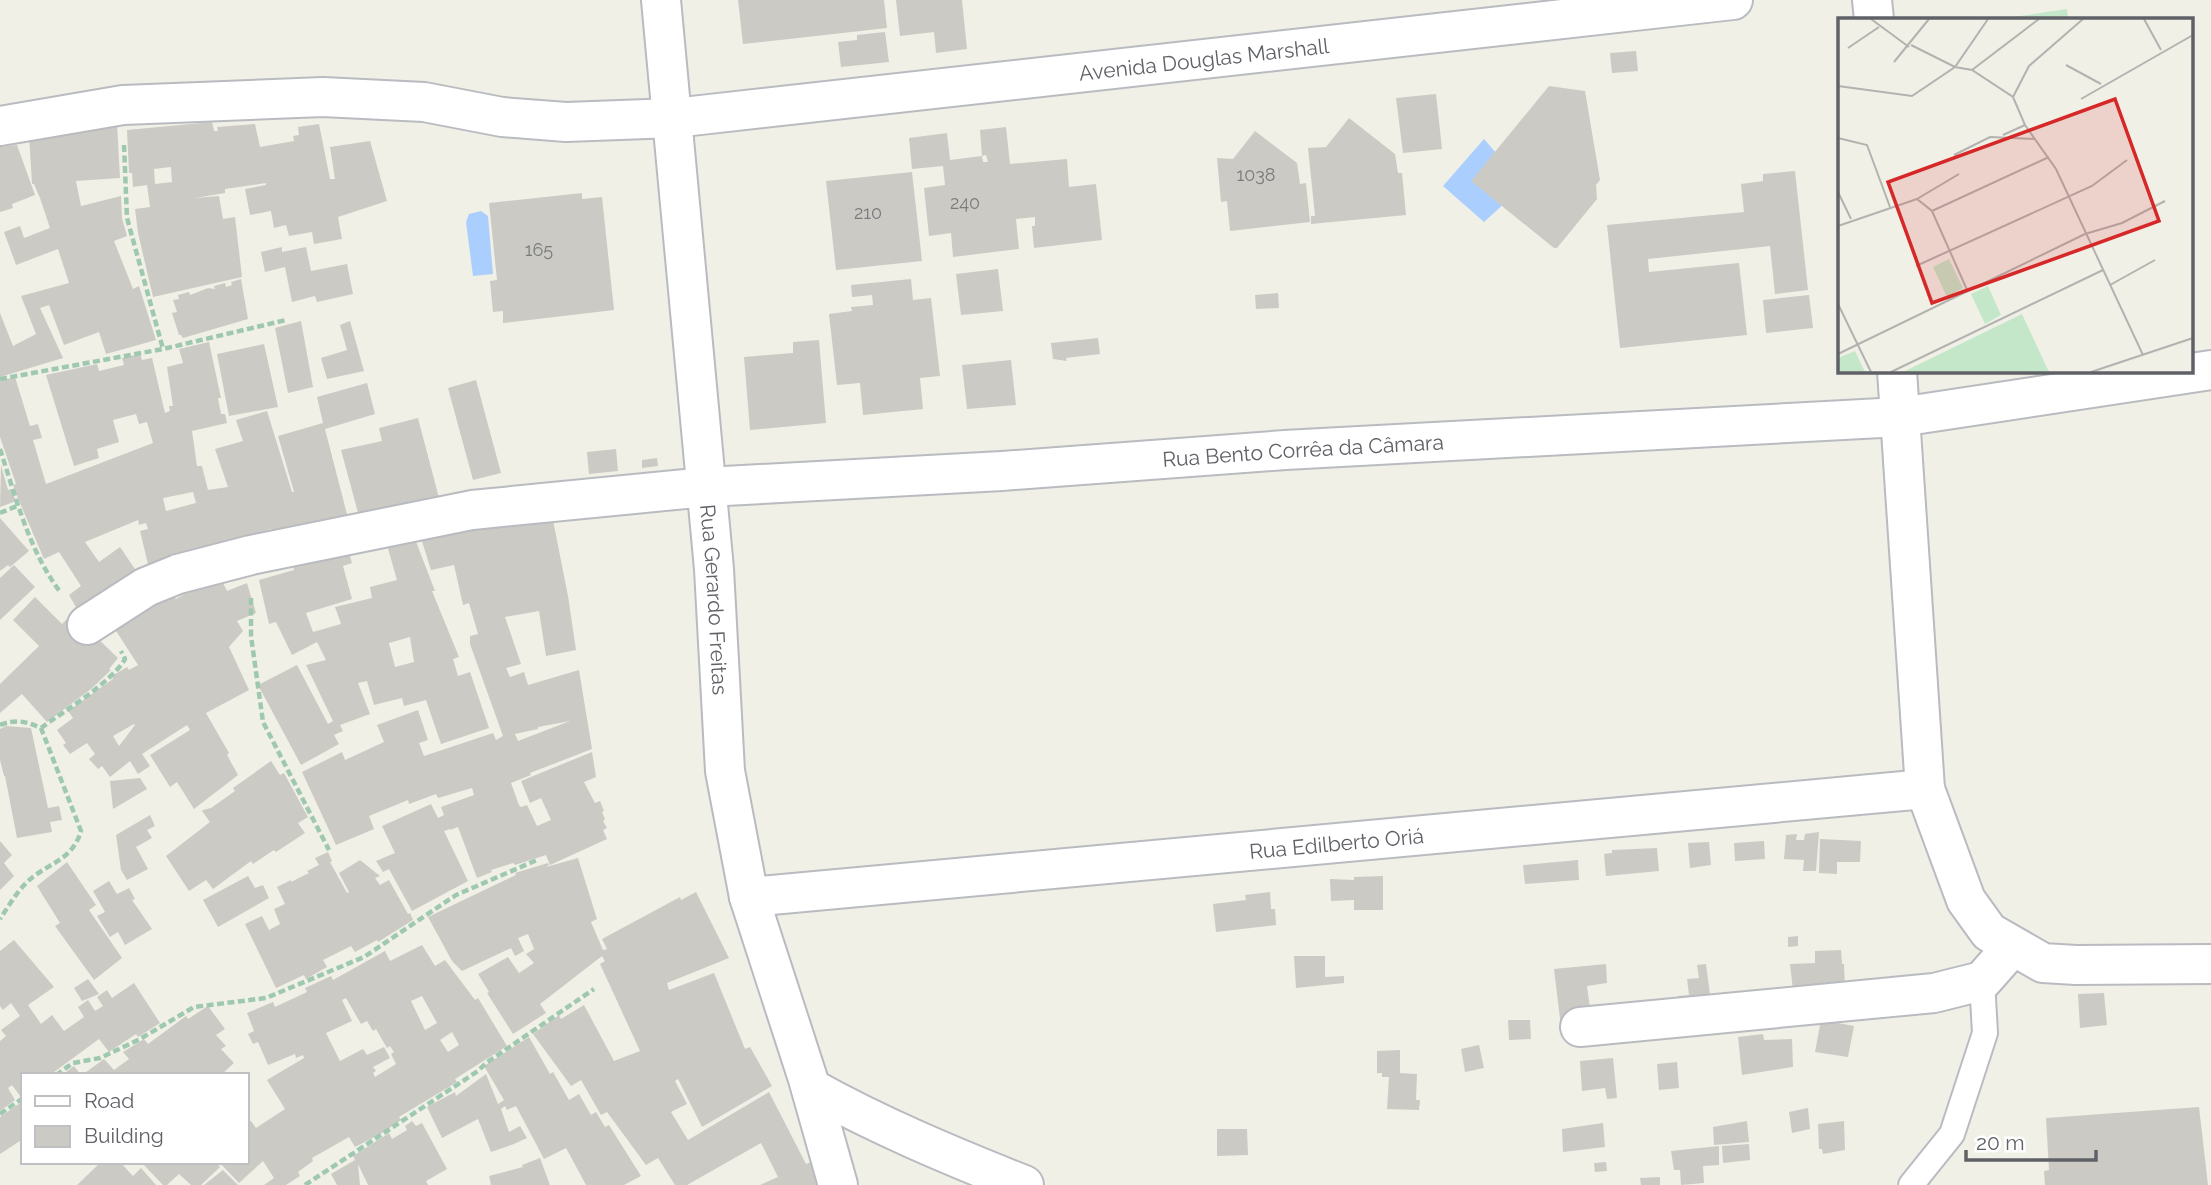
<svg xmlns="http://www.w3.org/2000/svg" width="2211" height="1185" viewBox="0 0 2211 1185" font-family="Raleway,sans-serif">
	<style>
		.green { fill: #c5e7c9 }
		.water { fill: #aacffe }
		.building { fill: #cccac4; fill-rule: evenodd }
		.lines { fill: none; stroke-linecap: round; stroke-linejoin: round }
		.lane-casing { stroke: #b9bbc0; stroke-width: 28 }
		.street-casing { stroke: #b9bbc0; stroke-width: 42 }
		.path { stroke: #9ec8af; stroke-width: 4.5; stroke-dasharray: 7 3.5; stroke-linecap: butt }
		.lane { stroke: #fff; stroke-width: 24 }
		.street { stroke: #fff; stroke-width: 38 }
		.labels { text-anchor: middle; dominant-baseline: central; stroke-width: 7; stroke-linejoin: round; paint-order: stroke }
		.number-label { font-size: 18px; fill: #7a7b7e }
		.street-label { font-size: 21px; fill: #5f6167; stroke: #fff }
		.inset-road { fill: none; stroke: #b2b3b0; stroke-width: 2 }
		.view { fill: #d62828; fill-opacity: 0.15; stroke: #d62828; stroke-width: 3.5 }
		.inset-edge { fill: none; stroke: #5f6167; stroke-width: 3.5 }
	</style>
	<rect width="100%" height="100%" fill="#f0f0e7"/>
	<path class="green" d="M2067,9L2068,19H2000Z"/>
	<path class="water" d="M1484,139L1503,161L1506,202L1484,222L1443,186Z
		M481,211L488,216L493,274L473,276L466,222L469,214Z"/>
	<path class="building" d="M738,0H884L887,28L743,44Z
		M896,0H962L967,49L936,53L934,32L900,36Z
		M885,32L889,62L841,67L838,42L857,40V35Z
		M1636,51L1638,71L1612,73L1610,53Z
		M1549,86L1585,91L1600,180L1596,185L1597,199L1557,248H1554L1471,181Z
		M1436,94L1442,149L1403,153L1396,98Z
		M1349,118L1395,154L1398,173H1402L1406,215L1311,224V216H1315L1308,148L1326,147Z
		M212,122L214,131H218L217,127L255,124L260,147L294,141L293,136L299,135L298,127L319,124L330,179H335L330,147L370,141L387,201L338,217L342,239L314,244L312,232L289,236L286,225L274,228L271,211L250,215L245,189L266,185V183L225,189V193L195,198L219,196L223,219L235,217L242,277L153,297L138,233L135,209L150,207L147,185L133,187L132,173H129L127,130ZM171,167L172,182L155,184L154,169Z
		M117,123L120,178L76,181L81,206L121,196L122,218L127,236L114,241L133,289L139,286L156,340L106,354L99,332L64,345L49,305L40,308L63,358L0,377V313L13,346L36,334L21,296L69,283L58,249L16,265L4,232L20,226L24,238L50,228L40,198L34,184H32L29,135Z
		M1006,127L1010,164L1067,159L1069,187L1096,184L1102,240L1034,248L1032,226H1035V217L1016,219L1019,249L953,257L951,233L929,236L924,188L945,185L943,166L912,169L909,138L947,133L950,160L982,156L983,162H988L986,155L982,156L980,130Z
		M1255,131L1297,163L1300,184L1306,183L1310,222L1230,231L1227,201L1221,202L1217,158L1233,159Z
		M17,145L35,195L12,204L13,208L0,212V147Z
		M1795,171L1808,290L1775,294L1770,246L1648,259L1649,272L1739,263L1747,335L1620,348L1607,225L1744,212L1741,184L1763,181V174Z
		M912,172L922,261L836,270L826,181Z
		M582,193V199L602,197L614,310L503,323V311L493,312L490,281L497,280L489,203Z
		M282,247V252L306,247L311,271L347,264L353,294L317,302L315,296L292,302L285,267L265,272L261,252Z
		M998,269L1003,311L961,315L956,274Z
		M241,279L248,319L183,338L181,335H179L172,313L177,312L173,300L179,299L178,295L189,292L190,295L208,288L215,289L214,286L225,283L226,287L232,285L231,282Z
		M911,279L913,300L931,298L940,376L920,378L923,409L863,415L860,383L837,385L829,314L852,311L851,307L873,305L872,295L852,297L851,285Z
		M1278,293L1279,308L1256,309L1255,295Z
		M1809,295L1813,328L1766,333L1763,300Z
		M301,321L313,387L288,393L275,328Z
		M350,321L364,371L327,379L321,358L347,350L340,325Z
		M1098,338L1100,354L1066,358L1067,361L1053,359L1051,343Z
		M819,340L826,423L750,430L744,357L793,353V342Z
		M209,342L221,398H218L221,414H225L227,423L192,431L197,466H202L208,490L228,487L215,449L243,441L236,420L267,411L292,492H294L278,436L323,423L317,397L367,383L375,414L325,429L349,522L276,543L271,529L244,539L153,585L140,531L148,529L146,523L139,525L138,520L85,542L99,562L120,547L143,581L84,621L69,595L81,586L59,552L44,559L17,496L13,485L16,484L0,437V381L15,377L30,426L38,424L42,438L33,440L46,484L153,443L147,422L139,424L136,414L113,420L119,442L97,449L99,458L74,466L46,375L97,364L99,371L124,365L122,358L140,354L142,360L152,358L165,413L170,411L169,406H173L167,367L183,363L179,349ZM193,492L196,503L166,511L163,498Z
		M264,344L278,407L229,416L217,354Z
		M1011,360L1016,405L967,409L962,365Z
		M476,380L501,473L473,480L448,388Z
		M418,418L439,498L384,509L360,520L341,450L382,441L379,428Z
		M616,449L618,471L589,474L587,452Z
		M657,458L658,466L642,468V460Z
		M1,465L8,490L11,489L16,501L0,507Z
		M552,515L568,596L576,650L546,656L539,611L505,617L521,664L506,668L510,677L524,672L528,685L579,670L592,749L530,773L531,775L511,783L519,805L521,807L527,805L537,826L551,820L541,798L530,803L521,781L592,752L596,777L584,782L595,803L600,801L604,811L602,812L605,819L603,821L607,828L603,830L607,839L550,865L546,855L515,865L513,863L491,870L492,872L477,878L458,827L450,830V829L444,831L468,881L412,911L389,869L383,872L376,861L395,853L382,826L431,804L438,818L444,815L441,807L474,795L472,788L438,798L436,794L409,804L408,800L369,816L374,829L336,845L302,772L342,752L345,760L384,742L377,725L418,710L428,740L419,743L424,756L493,733L496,740L503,736L470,644V636L478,634L469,603L463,605L454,565L431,570L420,535ZM570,721L518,741L515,734L538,729V727Z
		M0,518L29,551L10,567L8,565L0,571Z
		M415,539L435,591H432L459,657L453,659L458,676L470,672L489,728L441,744L426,700L404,706L402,698L374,705L367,681L358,683L370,714L340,725L343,731L334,735L339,744L301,765L258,685L297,665L328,724L333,721L306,665L326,660L317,642L292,655L276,622L269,624L259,580L294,570L293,565L349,553L352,563L343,566L352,599L306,613L313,632L341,624L335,607L372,598L370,587L397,580L387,545ZM410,637L414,662L395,667L389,643Z
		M14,565L35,587L0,620V578Z
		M238,576L223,583L227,591L247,583L256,613L237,621L243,631L229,647L249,690L206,713L229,753L227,755L238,775L194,809L177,782L170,787L150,755L190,730L187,725L142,754L150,766L138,774L130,761L110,777L102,766L98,769L89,759L95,754L87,743L70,754L63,745L66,743L57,730L73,718L68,711L113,679L112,676L127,667L129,670L138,665L109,620L166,584L176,599L196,587ZM134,724L135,725L119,746L113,736Z
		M35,597L62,624L72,614L118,658L109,669L111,670L91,689L47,722L22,694L0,713V684L39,646L13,620Z
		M6,726L31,728L48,808L59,806L62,820L50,822L52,832L17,838L5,776H4L0,760V729Z
		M271,761L280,775L284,773L308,817L298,823L305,833L276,852L274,850L253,864L251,861L213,889L206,880L189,891L166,856L210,822L202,811L203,810L211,808L235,791L233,788Z
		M140,778L147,789L113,809L110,781Z
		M150,815L155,826L147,830L152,838L136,847L148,869L127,880L121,870L116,835Z
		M1819,832L1816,871H1803L1804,860L1784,859L1786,835L1797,834L1796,840H1804L1805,834Z
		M1820,839L1861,841L1860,862H1837V874L1819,873Z
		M0,841L12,855L4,863L14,876L0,890Z
		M1764,841L1765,859L1735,861L1734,843Z
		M1709,842L1711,865L1690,868L1688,843Z
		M1657,848L1659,871L1606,876L1604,854L1612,853V850Z
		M328,852L332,861L330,862L347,893L349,892L339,873L360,860L380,876L375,878L380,885L389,880L408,914L410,913L413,920L378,942L377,940L355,952L351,946L323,960L327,967L306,979L304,975L276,988L245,924L262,916L269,930L280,924L274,909L285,904L277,887L291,880V882L309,873L307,871L319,865L315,858Z
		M578,858L597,919L591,922L603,950L607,949L602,939L680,897L681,900L696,892L729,958L667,983L669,990L714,973L745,1049L750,1047L772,1086L702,1127L678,1079L675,1081L687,1104L671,1112L688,1140L769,1092L806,1164L816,1160L827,1185H760L778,1177L761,1143L687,1185H675L658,1158L646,1165L607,1112L601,1115L581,1080L571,1086L533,1034L559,1015L561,1019L584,1005L614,1061L640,1051L600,964L605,961L602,956L540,1004L546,1013L513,1034L487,993L489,992L478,974L508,957L519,973L534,963L526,954L534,949L528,934L518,938L524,951L515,956L511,948L462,971L452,961L428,917L516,875L515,873L548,863L549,865L546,867Z
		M1578,860L1579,880L1525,884L1523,865Z
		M67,862L96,905L89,910L122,958L94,980L55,926L60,923L37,886Z
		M248,876L255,888L263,885L269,898L218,927L203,900Z
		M1383,876V910H1354V900L1331,901L1330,879L1354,880V877Z
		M109,881L117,894L129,888L135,899L132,900L152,929L125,945L118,932L110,937L97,916L105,912L93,891Z
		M1270,892L1271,909H1275L1276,925L1216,932L1213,904L1246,900L1245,895Z
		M1798,936V946L1788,947V937Z
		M14,940L54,987L28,1005L41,1024L52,1015L64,1031L84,1017L78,1007L88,1000L95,1011L103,1006L97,997L107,990L112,998L134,983L160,1023L138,1037L136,1034L109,1052L99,1039L50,1075H23V1094L20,1096L12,1085L8,1088L15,1100L0,1111V1041L6,1036L1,1030L20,1016L11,1003L3,1010L0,1006V951Z
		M422,945L435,966L445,960L475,1000L478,998L507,1046L455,1079L457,1082L399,1117L401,1120L382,1133L355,1147L349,1137L312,1158L313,1161L298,1172L300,1176L286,1185H264L274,1178L263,1161L239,1183L219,1162H247V1122L251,1121L256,1128L285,1109L267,1080L304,1058L303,1055L296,1058L295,1054L268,1065L258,1042L253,1044L248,1034L254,1031L247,1013L273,1002L275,1007L307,992L305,988L331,976L333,980L385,951L390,961ZM422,996L437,1023L425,1030L411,1001ZM346,998L361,1024L367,1021L373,1031L376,1029L387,1048L390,1046L394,1052L391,1054L396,1064L375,1077L373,1073L376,1071L373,1067L390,1058L384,1047L367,1055L363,1049L340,1061L326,1033L352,1021L342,1000ZM452,1032L459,1045L448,1052L440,1040Z
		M1841,950L1842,964H1844L1845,988L1793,990L1790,964L1815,963V951Z
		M1294,956H1325V977L1344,976V983L1296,988Z
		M1606,964L1607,983L1587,986L1592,1023L1561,1027L1554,969Z
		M1706,964L1712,1010L1680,1012L1678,996L1689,995L1687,979L1699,978L1697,965Z
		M88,979L99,994L82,1001L74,988Z
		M2104,993L2107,1025L2080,1028L2078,994Z
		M208,1006L225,1029L216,1035L226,1046L221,1049L234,1063L221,1075H82L104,1059L114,1070L129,1059L123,1052L144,1039L148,1044L186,1016L188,1019Z
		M1508,1020H1530L1531,1039L1509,1040Z
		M1821,1020L1854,1026L1848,1057L1815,1052Z
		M1763,1034L1764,1040L1792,1039L1793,1067L1742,1075L1738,1037Z
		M529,1037L550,1074L553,1072L569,1100L579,1094L591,1115L596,1112L605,1127L609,1125L641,1176L624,1185H586L566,1148L544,1159L516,1106L507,1110L505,1106L501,1109L509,1132L520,1126L527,1138L514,1144L491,1152L478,1119L442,1138L427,1107L455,1092L456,1096L486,1074L498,1104L504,1100L484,1066Z
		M1479,1045L1484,1068L1465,1072L1461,1049Z
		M1400,1050V1073L1417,1074L1416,1100H1420L1419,1110L1387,1109L1389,1077H1382V1073H1377V1051Z
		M1613,1058L1617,1098L1607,1099L1605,1088L1582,1091L1580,1061Z
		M1677,1062L1679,1088L1659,1090L1657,1064Z
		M74,1066L81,1075H62Z
		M23,1101V1144L20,1141L0,1154V1117Z
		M2199,1107L2208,1185H2045L2044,1171L2049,1170L2046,1118Z
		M1808,1108L1810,1129L1792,1133L1789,1112Z
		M412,1121L416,1126L422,1123L447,1169L426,1181L428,1185H368L358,1164L360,1185H337L331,1174L355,1160L353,1156L389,1133L392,1139L407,1130L405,1126Z
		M1747,1121L1749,1142L1714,1145L1713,1127Z
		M1844,1121L1845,1150L1823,1154L1822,1149H1819L1818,1124Z
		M1603,1123L1605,1147L1563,1152L1562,1129Z
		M1217,1129H1247L1248,1155L1217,1156Z
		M1749,1144L1750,1160L1723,1163L1722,1146Z
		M1719,1146V1165L1703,1166L1704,1183L1681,1185L1680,1170H1674L1671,1151Z
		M540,1158L550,1185H491L489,1176L523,1167L522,1165Z
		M101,1162H120L133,1176L141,1168L156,1185H77Z
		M141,1162H216L220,1167L201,1185H191L179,1174L167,1185H163Z
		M1606,1162L1607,1171L1595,1172L1594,1163Z
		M223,1170L238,1185H204Z
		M1660,1177V1185H1641L1640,1178Z"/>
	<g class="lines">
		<defs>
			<path id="lane" d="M1911,1185L1952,1134L1985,1033L1982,981"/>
			<g id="street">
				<path id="s1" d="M661,0L714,569L725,771L749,897L808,1079L838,1185"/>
				<path d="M1872,0L1874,19"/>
				<path id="s2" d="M0,126L123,105L323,97L424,102L502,117L566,122L674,118L1733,0"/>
				<path d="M1897,371L1925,789L1966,900L1989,932L2043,963L2076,965L2211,964"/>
				<path id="s3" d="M87,625L146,587L178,574L251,555L472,510L706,487L1002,471L1285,450L1900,417L2211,370"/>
				<path id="s4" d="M749,897L1925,789"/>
				<path d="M1580,1027L1934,993L1982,981L2012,947"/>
				<path d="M811,1088C879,1126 951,1156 1024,1185"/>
			</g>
		</defs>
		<use href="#lane" class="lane-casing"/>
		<use href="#street" class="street-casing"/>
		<path class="path" d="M124,145L127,218L163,349
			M0,379L163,349L286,320
			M0,449C16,498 29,551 61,593
			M0,513L17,506
			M251,598V636L263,722L329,850
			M0,725C16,719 25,721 41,728L81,831C72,862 46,863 26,883C16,893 8,907 0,919
			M41,728C64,711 111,683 125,659L121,651
			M56,1075L73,1063L100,1058L140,1039L194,1007L266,998L364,957L456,895L537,860
			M0,1114L23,1098
			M305,1185L478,1071L486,1063L594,989"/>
		<use href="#lane" class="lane"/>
		<use href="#street" class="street"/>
	</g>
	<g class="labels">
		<g class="number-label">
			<text x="1256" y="174">1038</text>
			<text x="965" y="202">240</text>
			<text x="868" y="212">210</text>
			<text x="539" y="249">165</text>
		</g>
		<g class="street-label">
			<text stroke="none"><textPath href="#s2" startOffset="1211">Avenida Douglas Marshall</textPath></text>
			<text stroke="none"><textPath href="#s3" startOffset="1239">Rua Bento Corrêa da Câmara</textPath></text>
			<text stroke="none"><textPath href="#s1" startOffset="602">Rua Gerardo Freitas</textPath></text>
			<text stroke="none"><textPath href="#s4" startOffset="590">Rua Edilberto Oriá</textPath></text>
		</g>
	</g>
	<g transform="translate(1838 18)">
		<rect width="355" height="355" fill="#f0f0e7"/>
		<path d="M111,241L125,270L109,279L95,249ZM150,268L163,297L147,306L133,276ZM184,296L211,354H65ZM17,333L27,354H0V340Z" fill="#c5e7c9"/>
		<path class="inset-road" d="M33,1L71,29M306,1L323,32M73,27L117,49L134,52L175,79L187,107L218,151L305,337M10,30L41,9M56,44L91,1M228,47L263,66M134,52L201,1M0,68L74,78L117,49L150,1M175,79L191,48L245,1M243,81L355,17M165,117L187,107M0,120L29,127L52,189M116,137L152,119L197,121M0,174L13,201M79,181L94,193L130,274M79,181L121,156M94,193L211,139M0,208L79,181M78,248L254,168L289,142M272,267L317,242M0,286L33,354M0,336L247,216L284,205L327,183M53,354L265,252M253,354L355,320"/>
		<path class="view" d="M277,81L321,203L94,285L50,164Z"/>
		<rect width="355" height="355" class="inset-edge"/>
	</g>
	<rect x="21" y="1073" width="228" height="91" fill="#ffffff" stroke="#bfc0c2" stroke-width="2"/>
	<rect x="35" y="1096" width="35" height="10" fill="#ffffff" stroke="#bfc0c2" stroke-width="2"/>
	<text x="84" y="1108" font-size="21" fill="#5f6167">Road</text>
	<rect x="35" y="1126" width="35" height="21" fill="#cccac4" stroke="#bfc0c2" stroke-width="2"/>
	<text x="84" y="1143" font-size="21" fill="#5f6167">Building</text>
	<path d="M1966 1150v10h130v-10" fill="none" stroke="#5f6167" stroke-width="3.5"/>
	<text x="1976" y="1150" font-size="21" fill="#5f6167" stroke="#ffffff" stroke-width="5" paint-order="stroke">20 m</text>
</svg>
